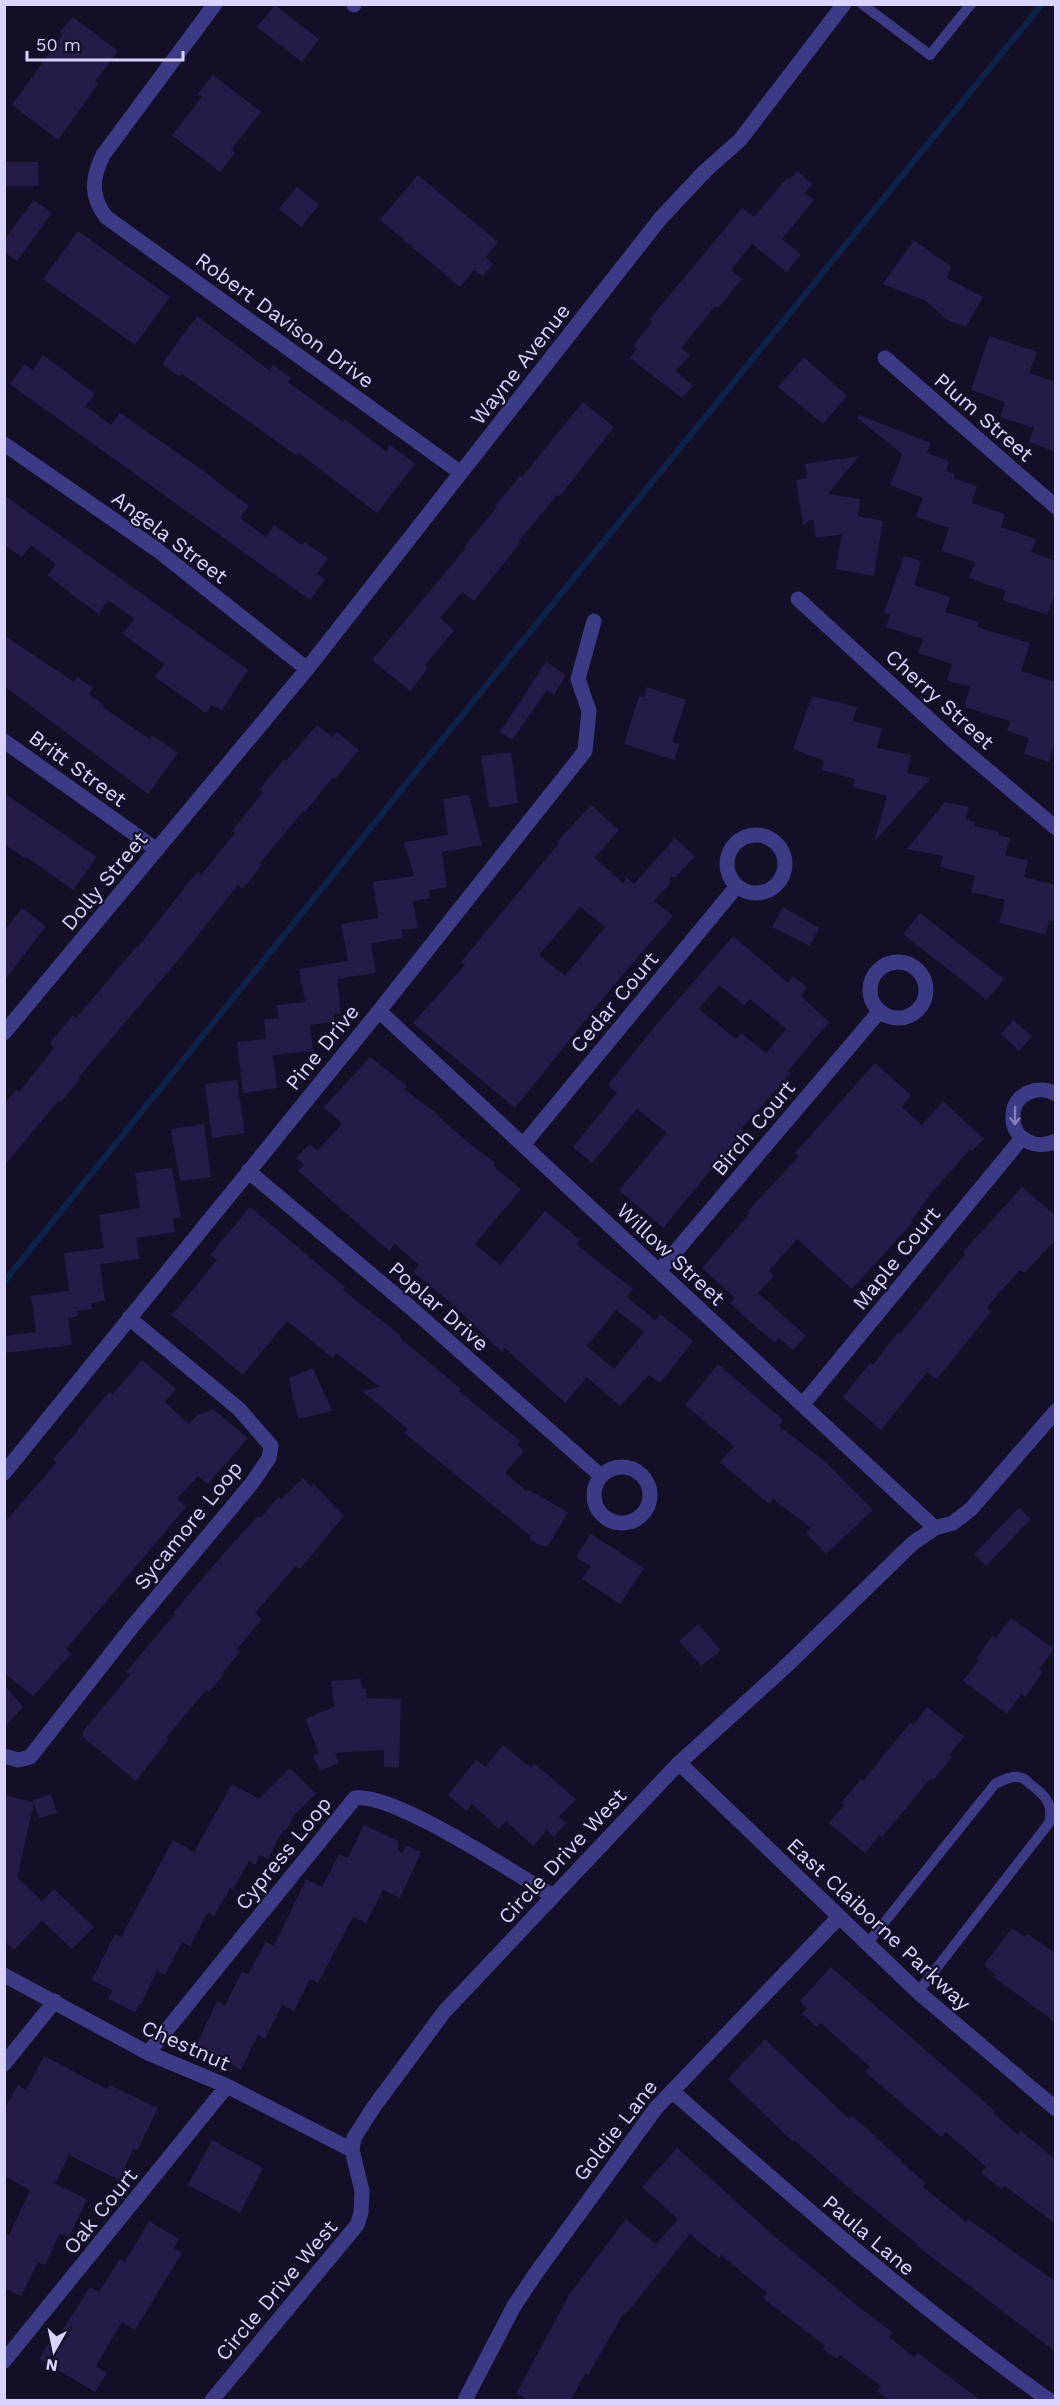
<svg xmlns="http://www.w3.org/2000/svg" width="1060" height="2405" viewBox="0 0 1060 2405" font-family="'Work Sans',sans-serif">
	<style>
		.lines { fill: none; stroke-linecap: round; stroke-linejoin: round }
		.stream { stroke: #0c2248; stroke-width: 6 }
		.building { fill: #241b47; fill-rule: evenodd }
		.lane { stroke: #3d3a85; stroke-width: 10 }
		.street { stroke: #3d3a85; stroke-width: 15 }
		.oneway { stroke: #837fbc }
		.labels { text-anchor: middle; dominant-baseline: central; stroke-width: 4.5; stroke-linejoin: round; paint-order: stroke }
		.street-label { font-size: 21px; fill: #d9d4ff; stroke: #130f26 }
	</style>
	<rect width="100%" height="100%" fill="#130f26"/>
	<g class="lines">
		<path class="stream" d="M4,1282L419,768L1042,4"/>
	</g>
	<path class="building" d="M275,5L319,39L302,62L257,27Z
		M73,17L118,51L95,82L98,84L58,140L12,105L63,34L60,32Z
		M213,75L261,112L231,150L235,153L220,172L172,135L202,97L198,94Z
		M4,162H38L39,186H4Z
		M797,171L812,184L805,193L814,200L782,239L801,254L787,272L752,244L731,270L742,279L718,308L715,306L681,348L690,355L676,371L693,386L682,398L630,358L637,349L633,346L652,322L649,320L742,208L754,217L787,178L789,180Z
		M418,175L498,242L486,257L493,264L483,276L474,270L460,287L380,220Z
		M297,187L319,205L301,227L279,209Z
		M34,200L52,213L17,261L4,252V240Z
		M78,231L170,297L135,345L43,279Z
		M914,240L951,267L947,278L983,297L966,327L946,319L926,301L883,284Z
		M197,316L269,370L273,365L291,378L288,382L342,421L344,419L386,451L390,445L415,464L377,513L299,453L297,456L182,374L180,377L162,364Z
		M989,336L1037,352L1029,373L1056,382V452L1029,442L1034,428L1000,417L1005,402L971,390Z
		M43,355L95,394L85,406L111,425L120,413L198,467L249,506L240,518L266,537L274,525L302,545L304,542L328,558L317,574L325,579L310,600L10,384L25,364L33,370Z
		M804,357L847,396L823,424L778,387Z
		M583,402L614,427L559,497L557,495L518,542L520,543L474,601L462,592L440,618L454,630L425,665L428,668L410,691L372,660L466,548L464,547L497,507L495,506L520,476L522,477Z
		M859,415L931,443L927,453L949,461L946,471L955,474L953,478L977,486L972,503L1005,514L1001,527L1036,539L1031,552L1056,561V591L1047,615L1003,600L1006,591L969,578L975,562L941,551L949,528L916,517L923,498L890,485L902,454L857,418Z
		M859,456L828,494L860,499L858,516L883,521L874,576L836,569L842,534L816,538L813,519L803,525L796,480L807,478L805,464Z
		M4,495L248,670L222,710L211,705L206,713L155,677L164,664L123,634L134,619L108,600L99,614L75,597L48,575L56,564L31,545L22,557L4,545Z
		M904,556L921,561L914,585L950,597L945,612L979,622L977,627L1030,643L1021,671L1056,682V739L1049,762L1024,754L1029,738L1007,731L1010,721L964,707L970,687L947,680L952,664L918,653L923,639L886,627L890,615L884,613Z
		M4,635L74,682L77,677L93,688L89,694L105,706L103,707L149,739L152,735L178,753L148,794L4,686Z
		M546,662L566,675L554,695L547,690L512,740L500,732Z
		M647,687L686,700L672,742L679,744L674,760L624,744L639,696L644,697Z
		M812,696L857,707L853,721L882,728L877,748L912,755L907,773L931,778L874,842L887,796L853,787L855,779L822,770L824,761L793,749Z
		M317,725L332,737L337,732L359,750L335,779L333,777L305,812L303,811L260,863L262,865L243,889L238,885L179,959L78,1078L80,1079L61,1102L59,1100L4,1166V1104L16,1090L19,1092L54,1048L50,1043L73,1015L76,1018L137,946L138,947L197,872L201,875L235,833L232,831L263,792L260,789L284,759L286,761Z
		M511,752L518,803L489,808L481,756Z
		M4,793L97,857L73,890L27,857L26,859L4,844Z
		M469,795L482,845L442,852L447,887L429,890L430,898L413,901L418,928L401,930L403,938L371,943L376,973L337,979L341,1013L334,1014V1022L310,1025L313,1051L273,1055L277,1088L243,1093L237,1042L266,1039L264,1019L279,1018L277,1005L305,1002L299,969L348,961L341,924L378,918L373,882L414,876L404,842L448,835L443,799Z
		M945,802L969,807L966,819L975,822L974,826L999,832L998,835L1010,838L1005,855L1028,860L1024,877L1056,885V922L1049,920L1046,935L999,923L1005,900L971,892L975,876L940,867L943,856L907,849Z
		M591,805L619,830L595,858L623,883L627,878L634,884L675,838L695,856L675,878L671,876L669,880L671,882L654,901L673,916L599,1003L515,1108L413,1023L465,965L461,962L559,843L557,842ZM580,907L605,927L565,976L539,955Z
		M783,907L819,928L810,946L772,927Z
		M22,908L46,926L4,981V931Z
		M920,913L1004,979L987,1000L903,934Z
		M733,936L788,983L793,976L807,988L801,996L829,1022L788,1071L791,1073L741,1129L743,1131L663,1228L619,1190L667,1133L637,1109L592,1163L573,1147L617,1093L608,1085L651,1031ZM719,985L744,1005L750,999L786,1029L766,1053L741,1033L736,1039L699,1009Z
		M1013,1020L1032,1036L1019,1051L1001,1034Z
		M370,1057L407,1086L404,1089L440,1116L439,1117L464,1139L495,1163L493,1166L521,1189L475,1244L500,1265L545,1211L580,1240L576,1244L633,1289L627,1297L655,1320L660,1314L693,1341L660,1383L649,1375L620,1406L587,1377L565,1403L505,1348L502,1352L451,1303L413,1272L419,1265L395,1244L389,1251L298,1171L304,1164L296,1158L309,1144L317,1151L342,1124L324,1107ZM616,1310L644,1332L614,1369L587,1346Z
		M875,1063L911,1095L902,1107L922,1125L943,1101L984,1139L972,1151L970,1149L931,1194L911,1221L913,1222L852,1289L797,1239L769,1271L774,1276L758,1293L806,1336L793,1350L779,1338L775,1343L747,1319L730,1303L735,1298L702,1268L750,1213L748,1211L799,1156L795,1153Z
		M237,1080L245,1133L212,1138L205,1084Z
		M204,1124L211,1177L180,1181L171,1129Z
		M172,1168L181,1217L173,1219L175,1232L136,1238L139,1259L100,1264L105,1301L91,1303L92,1309L77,1311L78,1316L68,1318L72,1345L4,1353V1336L36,1332L31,1296L69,1291L64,1253L104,1248L99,1215L140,1208L135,1173Z
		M1022,1187L1056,1216V1240L1024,1273L1020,1270L987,1307L991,1312L937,1379L927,1372L881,1430L843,1397L870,1363L873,1365L898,1332L900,1334L965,1254L963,1252Z
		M250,1207L345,1287L343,1290L401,1336L400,1338L461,1389L459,1391L520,1441L517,1445L524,1451L505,1473L526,1491L527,1489L568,1512L548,1546H541L529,1539L531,1536L404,1433L408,1429L362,1391L380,1387L336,1353L333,1358L287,1321L243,1375L172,1315L217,1260L210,1255Z
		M142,1360L176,1389L165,1402L189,1424L196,1416L213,1409L248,1438L208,1484L198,1476L177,1499L186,1507L66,1649L71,1654L33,1696L4,1673V1523L56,1463L53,1459L78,1431L77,1430L109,1392L112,1395Z
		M718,1364L783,1420L779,1426L827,1463L873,1510L826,1554L806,1533L811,1528L773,1499L769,1504L720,1462L734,1446L685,1405Z
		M313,1368L332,1411L298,1419L289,1378Z
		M303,1478L312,1488L313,1483L344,1516L300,1569L296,1566L255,1613L262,1619L237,1649L240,1652L222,1673L224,1674L209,1692L206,1690L166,1738L169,1739L136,1781L83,1737V1731L130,1675L126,1672L175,1614L173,1613L231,1545L258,1516L261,1518L278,1497L281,1499Z
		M1019,1508L1031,1519L986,1566L974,1554Z
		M591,1534L644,1568L620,1604L582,1579L591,1566L576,1557Z
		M1011,1618L1054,1649L1039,1669L1043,1672L1025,1697L1021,1694L1007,1714L963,1681L979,1660L976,1659L993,1635L996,1638Z
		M698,1624L720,1649L718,1653L701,1666L679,1641Z
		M361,1679L362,1689L366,1688L367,1698L401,1699L399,1768L384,1767V1750L335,1753L339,1763L320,1771L313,1755L319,1753L305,1719L334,1707L331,1681Z
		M4,1684L23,1707L4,1728Z
		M927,1707L964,1737L949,1755L952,1757L933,1780L931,1778L882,1837L880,1835L865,1853L829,1823L844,1805L841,1803L861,1779L863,1781L910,1723L913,1725Z
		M503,1745L531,1768L535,1764L576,1799L559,1817L566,1823L554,1837L547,1830L533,1846L506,1821L499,1829L472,1804L467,1811L448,1795L476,1760L485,1767Z
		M290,1768L316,1794L295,1814L286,1831L283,1830L268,1859L260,1855L255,1865L249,1861L233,1890L230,1888L214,1916L208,1912L190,1946L182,1942L165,1975L157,1971L141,2004H140L135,2012L108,1999L112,1990L92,1980L115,1934L121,1937L173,1840L194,1852L232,1784L259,1799Z
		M51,1794L57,1813L39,1818L34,1804L17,1877L42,1901L54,1889L94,1927L72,1949L42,1921L14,1950L4,1941V1795L34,1802L33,1800Z
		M364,1825L398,1841V1850L402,1853L407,1846L421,1852L400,1898L383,1890L366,1923L353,1917L318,1983L310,1979L294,2011L282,2005L265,2039L258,2035L241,2070L196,2046L217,2001L225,2005L242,1972L248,1974L266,1942L274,1946L306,1879L322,1887L339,1854L348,1858Z
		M1012,1928L1025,1937L1028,1934L1056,1954V2023L994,1977L996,1975L984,1965Z
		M831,1967L995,2111L993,2113L1018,2135L1021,2131L1056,2160V2224L1005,2186L1002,2189L981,2173L986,2167L946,2132L941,2137L865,2072L870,2067L821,2023L817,2027L802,2014L807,2008L800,2001Z
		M765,2039L849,2119L852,2116L866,2128L902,2161L901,2162L926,2183L923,2187L966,2222L968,2219L1056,2282V2352L916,2245L917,2244L858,2196L794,2140L793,2142L728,2079Z
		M44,2056L107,2089L110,2085L158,2108L137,2151L133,2149L119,2180L69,2155L55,2184L87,2199L69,2237L60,2233L45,2265L38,2262L21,2296L4,2288V2233L9,2235L30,2190L4,2176V2110L18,2085L26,2090Z
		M212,2140L263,2168L240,2213L188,2185Z
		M677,2148L773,2235L859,2307L892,2332L889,2337L914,2357L918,2353L980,2400H889L877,2391L881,2386L840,2355L837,2359L823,2349L825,2346L763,2298L767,2293L721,2255L719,2258L690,2234L626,2314L624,2313L588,2375L585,2373L571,2400H529L516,2394L569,2295L626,2219L656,2244L678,2219L642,2187Z
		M149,2221L179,2239L174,2248L182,2253L135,2330L122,2322L96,2366L107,2373L95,2392L39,2359L51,2340L55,2342L90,2287L99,2292L120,2259L125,2262Z"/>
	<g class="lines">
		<path class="lane" d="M862,4L930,55L971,4
			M867,1944L995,1784C1003,1780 1010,1776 1018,1777C1023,1777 1026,1780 1030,1784C1045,1795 1054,1804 1049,1823L918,1992"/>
		<path class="street" d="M215,4L103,155C92,178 90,196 106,217L461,473
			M354,4V5
			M885,358L1056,507
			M4,444L156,549L307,669
			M798,599L953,741L1056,828
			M4,741L157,850
			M727 864a29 29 0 1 1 58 0a29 29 0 1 1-58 0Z
			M870 990a28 28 0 1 1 56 0a28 28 0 1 1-56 0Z
			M379,1011L935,1528
			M4,1033L307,669L660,219L705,171L740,140L844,4
			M1056,1094C1039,1084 1014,1093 1013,1115C1011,1139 1036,1151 1056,1141
			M523,1145L737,886
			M248,1171L411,1308L601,1476
			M659,1271L879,1012
			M803,1404L1022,1138
			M594 1495a28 28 0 1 1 56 0a28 28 0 1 1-56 0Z
			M4,1473L379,1011L585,751L589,711L578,679L594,621
			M4,1756L18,1760L30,1757L132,1627L252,1483L269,1458L271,1446L239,1409L129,1318
			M679,1763L918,1992L1056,2109
			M4,1975L148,2053L227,2086L352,2150
			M148,2053L355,1798C394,1792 515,1874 553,1896
			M4,2064L55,2001
			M672,2091C794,2198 916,2306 1049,2400
			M4,2361L227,2086
			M212,2400L357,2225L361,2213L362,2191L352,2150L354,2138L373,2108L444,2012L679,1763L784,1668L913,1543L935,1528L953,1523L971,1509L1056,1411
			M465,2400L514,2306L536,2273L656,2108L839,1917"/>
	</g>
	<defs><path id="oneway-shaft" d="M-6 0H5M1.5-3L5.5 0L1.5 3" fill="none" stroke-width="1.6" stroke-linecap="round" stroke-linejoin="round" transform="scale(1.5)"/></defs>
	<use class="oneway" href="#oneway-shaft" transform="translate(1015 1116) rotate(91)"/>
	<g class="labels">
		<g class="street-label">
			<text transform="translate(285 320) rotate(36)">Robert Davison Drive</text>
			<text transform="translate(520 364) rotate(-52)">Wayne Avenue</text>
			<text transform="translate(984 417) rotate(41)">Plum Street</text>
			<text transform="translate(170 537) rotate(37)">Angela Street</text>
			<text transform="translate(940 699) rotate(42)">Cherry Street</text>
			<text transform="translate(78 768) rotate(36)">Britt Street</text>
			<text transform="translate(104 881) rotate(-50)">Dolly Street</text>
			<text transform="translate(614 1002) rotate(-50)">Cedar Court</text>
			<text transform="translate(322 1047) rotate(-51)">Pine Drive</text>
			<text transform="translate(753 1128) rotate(-50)">Birch Court</text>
			<text transform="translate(671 1254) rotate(43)">Willow Street</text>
			<text transform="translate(896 1258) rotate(-51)">Maple Court</text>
			<text transform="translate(439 1306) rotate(41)">Poplar Drive</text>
			<text transform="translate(188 1525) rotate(-51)">Sycamore Loop</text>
			<text transform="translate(283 1853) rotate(-51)">Cypress Loop</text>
			<text transform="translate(562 1856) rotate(-47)">Circle Drive West</text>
			<text transform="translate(879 1924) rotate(43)">East Claiborne Parkway</text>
			<text transform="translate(186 2045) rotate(24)">Chestnut</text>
			<text transform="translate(615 2130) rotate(-52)">Goldie Lane</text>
			<text transform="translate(100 2211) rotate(-51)">Oak Court</text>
			<text transform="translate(869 2235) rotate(40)">Paula Lane</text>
			<text transform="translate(276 2290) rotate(-50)">Circle Drive West</text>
		</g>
	</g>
	<rect width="1060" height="2405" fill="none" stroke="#d9d4ff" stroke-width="12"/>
	<g transform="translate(54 2351) rotate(189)" stroke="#130f26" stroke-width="4.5" paint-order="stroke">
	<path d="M0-4.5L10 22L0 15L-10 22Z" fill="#d9d4ff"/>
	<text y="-9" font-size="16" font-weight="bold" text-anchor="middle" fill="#d9d4ff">N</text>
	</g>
	<path d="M27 51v9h156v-9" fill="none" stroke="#d9d4ff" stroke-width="3"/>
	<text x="36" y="51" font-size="18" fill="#d9d4ff" stroke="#130f26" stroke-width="4.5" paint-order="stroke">50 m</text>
</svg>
